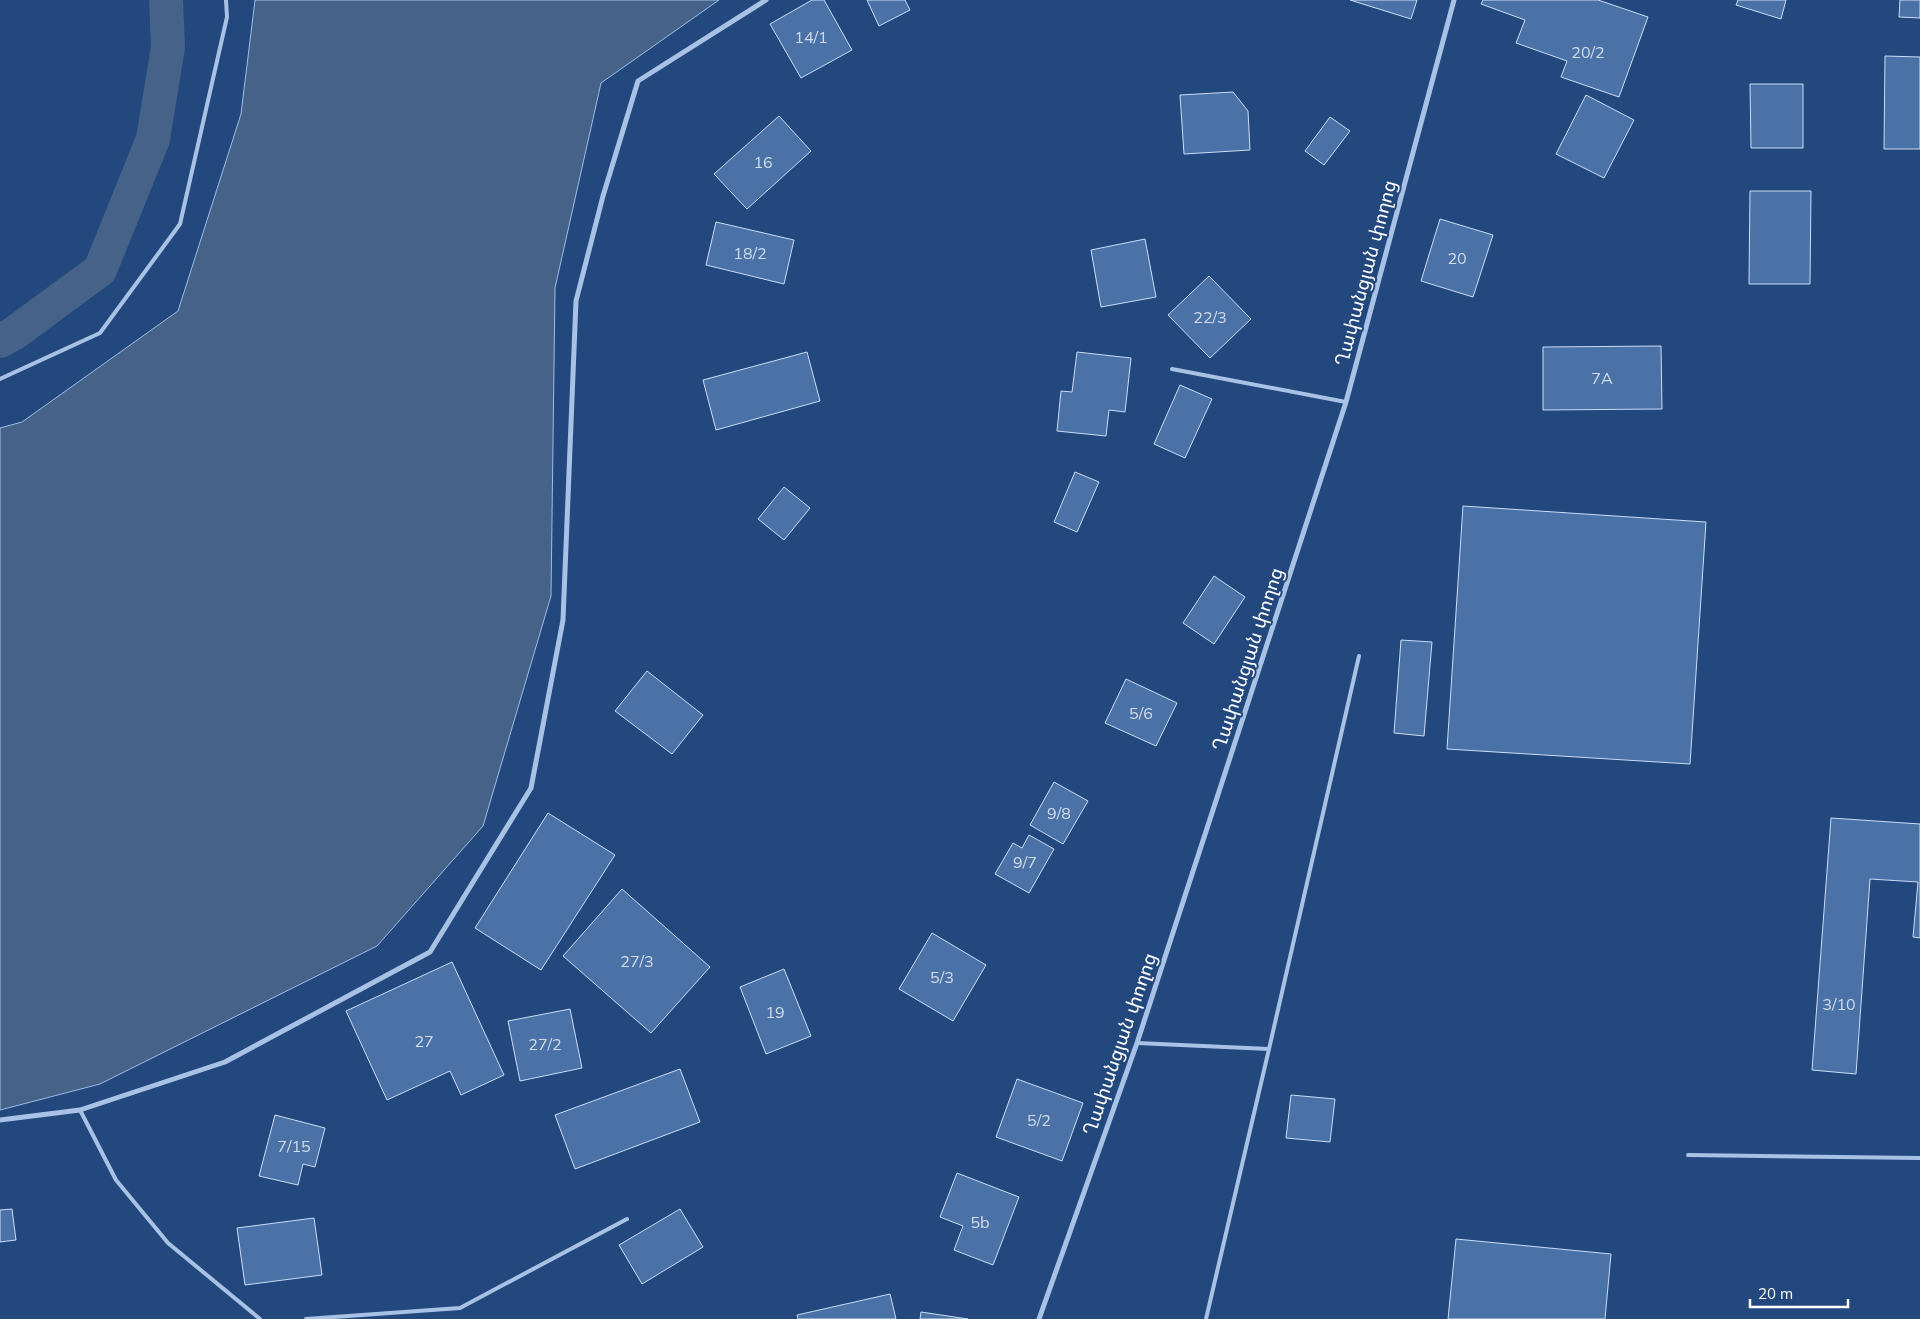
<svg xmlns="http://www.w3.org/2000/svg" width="1920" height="1319" viewBox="0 0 1920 1319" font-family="Mulish,'Noto Sans Armenian',sans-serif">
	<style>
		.water { fill: #466288; stroke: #9cbde7 }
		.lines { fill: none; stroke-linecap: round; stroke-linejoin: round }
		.canal { stroke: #466288; stroke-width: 34 }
		.building { fill: #4b72a6; stroke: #cbddf5 }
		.service { stroke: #a8c2e6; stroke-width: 4 }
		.minor { stroke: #a8c2e6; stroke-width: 5 }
		.labels { text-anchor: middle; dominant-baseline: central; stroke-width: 4; stroke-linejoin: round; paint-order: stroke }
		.number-label { font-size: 16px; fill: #d2dce9 }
		.street-label { font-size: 19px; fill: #fff; stroke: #23487d }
	</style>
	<rect width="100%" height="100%" fill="#23487d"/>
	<path class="water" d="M255,0H719L601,83L555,288L551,596L483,826L377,946L100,1084L0,1110V428L22,422L178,311L241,114Z"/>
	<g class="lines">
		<path class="canal" d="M0,341L13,334L100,270L153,139L168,47L166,0"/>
	</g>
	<path class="building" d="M812,0H824L852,50L801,78L770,24Z
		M867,0H905L910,10L879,26Z
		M1350,0H1417L1411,19Z
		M1483,0H1598L1648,17L1619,97L1561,77L1567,61L1516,43L1525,20L1481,4Z
		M1738,0H1786L1781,19L1736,5Z
		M1900,0H1920V18L1899,17Z
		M1885,56L1920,57V149H1884Z
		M1750,84H1803V148H1751Z
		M1233,92L1248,111L1250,150L1184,154L1180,95Z
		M1586,95L1634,120L1604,178L1556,154Z
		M779,116L811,151L747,209L714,174Z
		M1330,117L1350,131L1324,165L1305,151Z
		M1750,191H1811L1810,284H1749Z
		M1440,219L1493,235L1473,297L1421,281Z
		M716,222L794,240L784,284L706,265Z
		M1145,239L1156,297L1101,307L1091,250Z
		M1209,276L1251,319L1210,358L1168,315Z
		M1661,346L1662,409L1543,410V347Z
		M807,352L820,401L716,430L703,380Z
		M1077,352L1131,358L1125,412L1109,410L1106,436L1057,431L1061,391L1072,392Z
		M1180,385L1212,399L1185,458L1154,444Z
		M1075,472L1099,482L1077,532L1054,522Z
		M784,487L810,508L784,540L758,519Z
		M1463,506L1706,522L1690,764L1447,749Z
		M1214,576L1245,597L1214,644L1183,623Z
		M1401,640L1432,642L1424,736L1394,733Z
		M647,671L703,715L672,754L615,711Z
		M1126,679L1177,703L1156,746L1105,723Z
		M1054,782L1088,801L1063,844L1030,825Z
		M548,813L615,855L541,970L475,928Z
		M1831,818L1920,824V938L1913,937L1918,882L1870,879L1856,1074L1812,1070Z
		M1029,835L1054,849L1029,893L995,874L1013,843L1022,848Z
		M622,889L710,967L651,1033L563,956Z
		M932,933L986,965L953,1021L899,989Z
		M452,962L504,1075L461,1095L450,1071L387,1100L346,1011Z
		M784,969L811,1036L766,1054L740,987Z
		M570,1009L582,1068L520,1081L508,1021Z
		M680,1069L700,1122L575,1169L555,1115Z
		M1017,1079L1083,1103L1062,1161L996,1137Z
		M1291,1095L1335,1099L1330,1142L1286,1138Z
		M275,1115L325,1128L315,1167L303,1164L298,1185L259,1176Z
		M957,1173L1019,1197L993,1265L954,1250L963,1226L940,1217Z
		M12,1209L16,1240L0,1242V1210Z
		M680,1209L703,1247L642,1284L619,1245Z
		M314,1218L322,1275L245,1285L237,1228Z
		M1456,1239L1611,1254L1605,1319H1448Z
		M890,1294L896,1319H798L797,1315Z
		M921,1312L968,1319H920Z"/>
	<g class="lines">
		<path class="service" d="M1172,369L1346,402
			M0,379L100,333L180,224L227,17L226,0
			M1137,1043L1269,1049
			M80,1110L116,1180L168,1243L260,1319
			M1688,1155L1920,1158
			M306,1319L460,1308L627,1219
			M1206,1319L1269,1049L1359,656"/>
		<path class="minor" d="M0,1120L80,1110L225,1062L430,952L531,788L563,620L576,301L603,196L638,81L766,0
			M1039,1319L1137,1043L1346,402L1454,0"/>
	</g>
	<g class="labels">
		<g class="number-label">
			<text x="811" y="37">14/1</text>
			<text x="1588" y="52">20/2</text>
			<text x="763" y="162">16</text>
			<text x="750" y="253">18/2</text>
			<text x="1457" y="258">20</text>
			<text x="1210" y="317">22/3</text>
			<text x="1602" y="378">7A</text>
			<text x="1141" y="713">5/6</text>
			<text x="1059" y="813">9/8</text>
			<text x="1025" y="862">9/7</text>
			<text x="637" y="961">27/3</text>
			<text x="942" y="977">5/3</text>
			<text x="1839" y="1004">3/10</text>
			<text x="775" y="1012">19</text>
			<text x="424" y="1041">27</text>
			<text x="545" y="1044">27/2</text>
			<text x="1039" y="1120">5/2</text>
			<text x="294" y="1146">7/15</text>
			<text x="980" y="1222">5b</text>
		</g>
		<g class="street-label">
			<text transform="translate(1365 273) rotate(-75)">Ղափանցյան փողոց</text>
			<text transform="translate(1247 659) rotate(-72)">Ղափանցյան փողոց</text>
			<text transform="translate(1119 1044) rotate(-71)">Ղափանցյան փողոց</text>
		</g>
	</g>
	<path d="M1750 1299v8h98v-8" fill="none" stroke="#ffffff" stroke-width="2.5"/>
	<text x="1758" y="1299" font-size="15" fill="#ffffff" stroke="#23487d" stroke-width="4" paint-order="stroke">20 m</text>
</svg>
